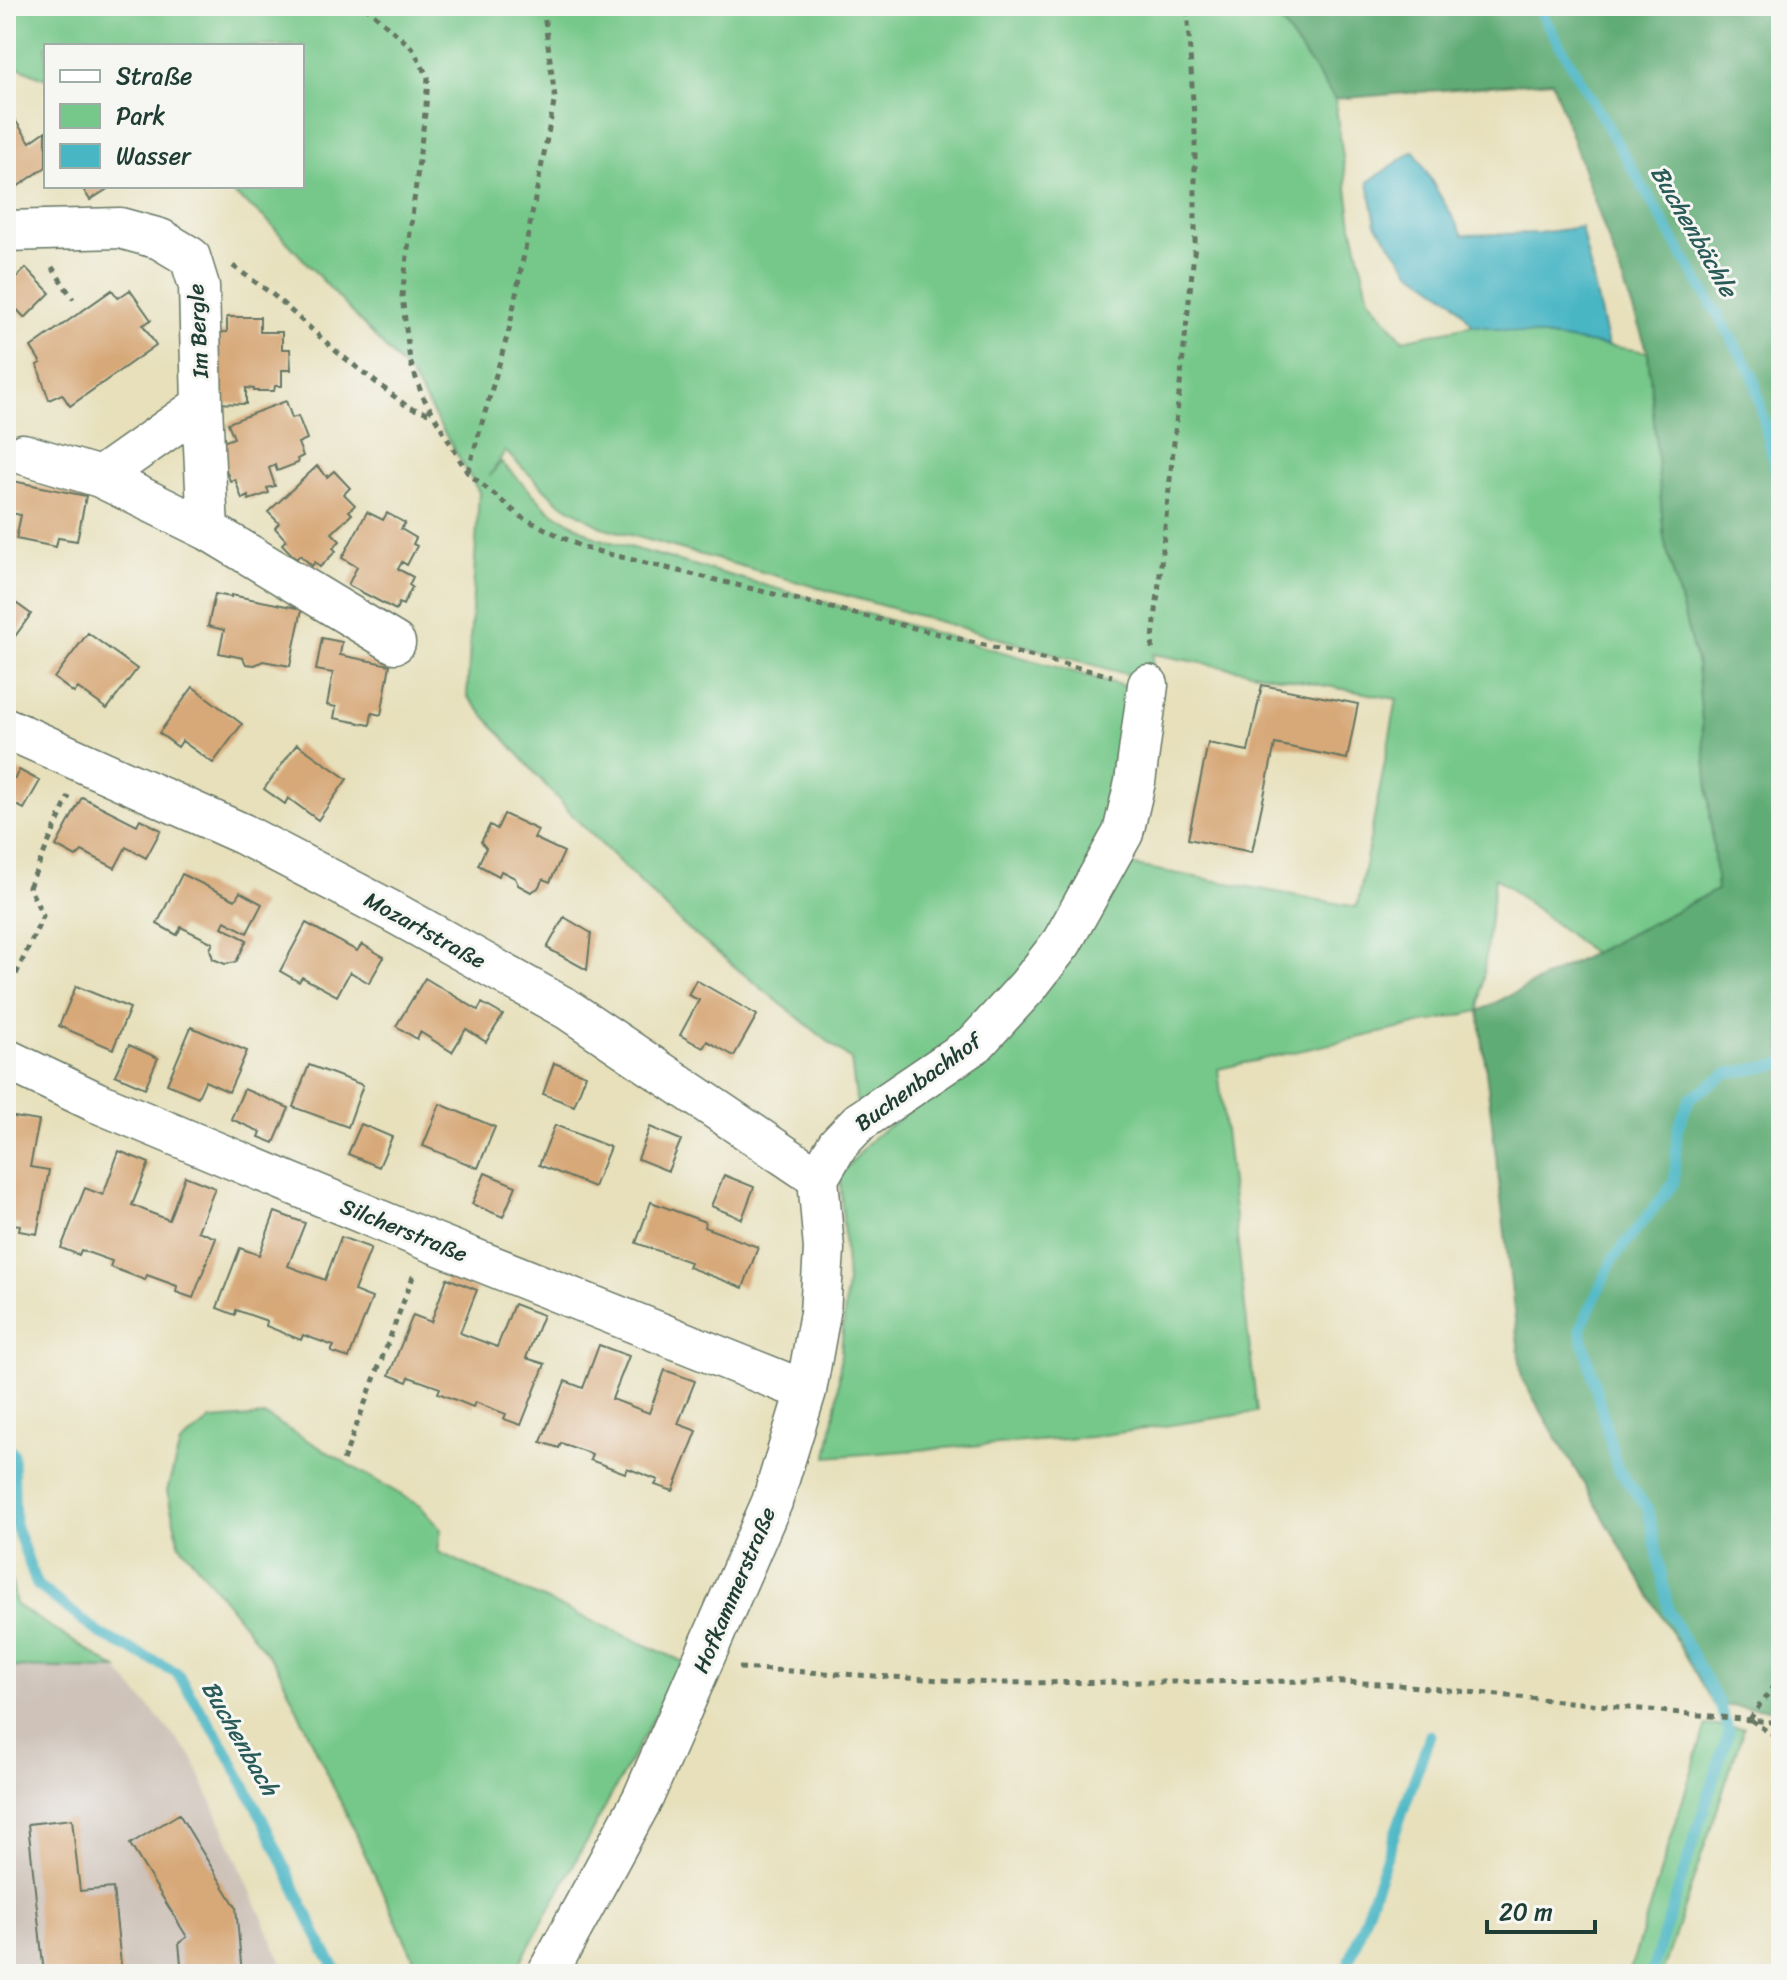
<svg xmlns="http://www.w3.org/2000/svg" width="1787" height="1980" viewBox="0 0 1787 1980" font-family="Sriracha,sans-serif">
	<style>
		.industrial { fill: #cec2b9 }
		.green { fill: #76c88a; stroke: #4a825f; stroke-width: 2 }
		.forest { fill: #60ac76; stroke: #407455; stroke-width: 2 }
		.water { fill: #49b6c4; stroke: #347a7c; stroke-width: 2 }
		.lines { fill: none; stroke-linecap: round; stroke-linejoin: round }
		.stream { stroke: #49b6c4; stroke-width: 11 }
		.building { fill: #d7a878 }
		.minor-casing { stroke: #657663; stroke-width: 43 }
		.path { stroke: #657663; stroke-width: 5; stroke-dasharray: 6 6; stroke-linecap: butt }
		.minor { stroke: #fff; stroke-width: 40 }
		.labels { text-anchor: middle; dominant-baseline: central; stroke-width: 6; stroke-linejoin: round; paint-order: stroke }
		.street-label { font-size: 22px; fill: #1f3d34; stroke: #f6f6f2 }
		.water-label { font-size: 24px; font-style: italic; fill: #2a5b58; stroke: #f6f6f2 }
	</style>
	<rect width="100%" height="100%" fill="#f6f6f2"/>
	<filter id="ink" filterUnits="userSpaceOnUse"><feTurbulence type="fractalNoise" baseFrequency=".0125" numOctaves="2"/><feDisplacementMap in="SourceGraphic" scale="16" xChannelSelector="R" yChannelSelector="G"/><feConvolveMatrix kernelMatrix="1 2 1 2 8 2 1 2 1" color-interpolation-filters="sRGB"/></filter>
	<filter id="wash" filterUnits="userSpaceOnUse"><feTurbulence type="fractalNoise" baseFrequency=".006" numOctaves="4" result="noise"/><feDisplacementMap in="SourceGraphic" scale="32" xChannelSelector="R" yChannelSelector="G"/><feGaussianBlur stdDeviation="1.8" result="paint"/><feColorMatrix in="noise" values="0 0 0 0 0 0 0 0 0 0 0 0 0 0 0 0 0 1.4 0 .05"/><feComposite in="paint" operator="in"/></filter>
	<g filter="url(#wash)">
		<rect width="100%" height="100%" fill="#e7e0bb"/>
		<path class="industrial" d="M6,1667L117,1669L192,1757L287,1974H6Z"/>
		<path class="green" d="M6,6H1270L1335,99L1352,225L1369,298L1403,340L1473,325L1648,352L1664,538L1697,665L1717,890L1593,953L1495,877L1479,1011L1218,1069L1257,1412L1091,1437L827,1457L837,1400L847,1282L840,1175L874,1137L976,1063L1125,864L1357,907L1397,699L1153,654L1151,681L602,527L556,500L505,451L490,476L501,462L549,510L597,538L1145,692L1133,785L1035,977L859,1122L851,1060L684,926L573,816L467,696L479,492L411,376L266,219L223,186H302V46H46V79L6,62Z
			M266,1416L420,1506L441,1529L438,1552L684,1662L514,1974H421L278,1668L179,1543L167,1491L180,1444L211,1420Z
			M6,1550L16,1605L117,1669L6,1667Z
			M1706,1725L1744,1728L1662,1974H1629Z"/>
		<path class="forest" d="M1270,6H1781V1710L1714,1705L1522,1379L1479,1011L1717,890L1697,665L1664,538L1648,352L1552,81L1335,99Z"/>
		<path class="water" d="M1414,151L1463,235L1539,233L1581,227L1608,346L1473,325L1453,300L1410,270L1376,224L1368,182Z"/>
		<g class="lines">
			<path class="stream" d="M1537,6L1753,375L1781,491
				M6,1447L13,1453L15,1524L37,1585L102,1635L176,1672L221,1741L261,1816L323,1948L339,1974
				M1345,1974L1430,1735
				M1651,1974L1729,1731L1718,1702L1669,1612L1648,1509L1617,1468L1580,1329L1613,1259L1674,1183L1677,1130L1690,1098L1726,1074L1781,1064"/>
		</g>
		<g id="blocks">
			<path class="building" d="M15,120L30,142L46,131V167L8,193L6,190V127Z
				M81,186H112L90,200Z
				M26,268L50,293L25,318L6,298V288Z
				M112,290L118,298L130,290L151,320L143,325L156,345L70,406L62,394L49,400L37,365L41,363L31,347Z
				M227,317H260V332H282V349H290L291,370H282V386H275L274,391H254V389L246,388V404L211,403L209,333L227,332Z
				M286,401L292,418L298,416L307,439L298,443L303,456L297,459L298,463L277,471L275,465L269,468L275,486L267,488L269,493L249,500L248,496L242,499L235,479L230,481L217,444L234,438L228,423Z
				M317,466L327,477L334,471L350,488L344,494L355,505L349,511L352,514L332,533L340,541L333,548L336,551L320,567L315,562L312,566L300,555L296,559L282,544L286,540L275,528L279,523L268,512Z
				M8,480L86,496L77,541L58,538L56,547L16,539L21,515L6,512Z
				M367,512L383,520L387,513L405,523L401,529L416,538L413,544L417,546L407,565L402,562L398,569L413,577L409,585L412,587L403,605L399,603L396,610L348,585L357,567L342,558Z
				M215,594L231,597V595L302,609L290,666L263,661L255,665L246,664L243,658L219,653L224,630L208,626Z
				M6,596L31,614L6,649Z
				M88,633L137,669L107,709L78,688L74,693L54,678Z
				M322,638L342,642L340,655L390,665L381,715L372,713L370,725L334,718L336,707L327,705L333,673L316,670Z
				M1262,685L1358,704L1347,759L1275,744L1252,852L1188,839L1208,743L1248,751Z
				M193,687L242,724L213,763L182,741L178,747L159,733Z
				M297,744L347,779L318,820L288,798L285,804L264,789Z
				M19,770L40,781L24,809L6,800V773L15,778Z
				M82,797L137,825L140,819L161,830L146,858L126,847L115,868L82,851L76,857L56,846Z
				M504,814L538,830L534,838L564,852L550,882L543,879L538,888L531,892L518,885L515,878L501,871L499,876L478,865L486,848L481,842L490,825L497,829Z
				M182,874L235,900L240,892L262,904L247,933L225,921L222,927L247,940L236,962L225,964L213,959L210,949L213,943L181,927L177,935L157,924Z
				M564,917L591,933L587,970L547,948Z
				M306,923L357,951L362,944L384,957L369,983L350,972L337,996L302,977L299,982L280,971Z
				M425,978L478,1010L482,1003L503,1015L486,1042L466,1029L452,1052L420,1032L417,1039L396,1026Z
				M696,980L757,1015L734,1056L707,1041L703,1048L680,1035L699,1000L688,995Z
				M76,986L130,1008L113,1049L59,1026Z
				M191,1027L247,1051L229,1092L205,1081L198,1097L167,1084Z
				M129,1045L158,1058L145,1088L115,1075Z
				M554,1063L586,1075L574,1106L543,1094Z
				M309,1065L363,1085L348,1127L293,1107Z
				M244,1089L289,1108L274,1143L259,1137L261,1132L231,1119Z
				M440,1104L495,1127L478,1168L423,1146Z
				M8,1116L39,1121L30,1167L49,1170L37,1234L19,1231L20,1225L6,1223V1128Z
				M361,1124L392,1137L379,1167L348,1154Z
				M555,1125L610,1147L594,1187L539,1165Z
				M650,1127L681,1140L668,1171L638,1159Z
				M119,1151L149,1163L132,1205L151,1213L169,1220L185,1176L215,1188L198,1231L216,1238L193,1298L176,1292L177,1286L147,1275L145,1280L110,1267L112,1261L81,1250L79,1255L61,1248L85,1188L103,1195Z
				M485,1173L516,1186L503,1217L472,1204Z
				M724,1175L754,1187L742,1219L711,1206Z
				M651,1202L705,1222L704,1227L758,1247L743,1288L688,1267L690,1262L636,1243Z
				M275,1212L305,1223L288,1266L325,1280L341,1237L371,1248L354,1291L372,1298L349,1358L331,1352L334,1346L303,1335L301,1340L266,1326L267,1321L236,1310L235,1315L217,1308L240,1248L259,1255Z
				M447,1278L477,1290L460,1333L497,1347L514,1304L543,1315L526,1358L545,1364L521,1425L504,1419L506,1414L490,1408L475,1402L473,1407L438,1393L440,1388L409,1377L407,1382L389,1375L413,1315L431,1322Z
				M599,1345L629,1356L612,1399L649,1413L665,1370L695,1381L678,1424L697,1431L673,1491L655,1485L658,1480L627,1468L625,1473L590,1460L592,1454L561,1443L559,1448L541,1442L565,1381L583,1388Z
				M179,1814L236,1907L242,1974H182L179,1943L187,1937L130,1844Z
				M72,1819L80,1891L113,1888L122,1974H44L28,1824Z"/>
		</g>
	</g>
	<g filter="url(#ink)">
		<use href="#blocks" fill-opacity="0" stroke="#657663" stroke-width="2"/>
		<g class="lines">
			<defs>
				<path id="minor" d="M6,231L120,228L160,239L190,257L199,286L202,405L208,530
					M23,454L100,477L208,530L395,643
					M100,477L202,405
					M6,728L243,834L393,912L567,1009L818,1178
					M6,1059L96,1102L427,1240L806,1391
					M818,1178L838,1144L859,1122L976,1043L1028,986L1062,942L1123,833L1135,782L1148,685
					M547,1974L643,1798L772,1502L806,1391L820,1313L824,1249L818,1178"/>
			</defs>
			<use href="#minor" class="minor-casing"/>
			<path class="path" d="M365,6L412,48L428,77L426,105L402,296L410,361L422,395L467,472L521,517L584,548L1112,676
				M233,266L272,294L337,352L408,407L432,414
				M52,267L73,299
				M468,471L509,330L555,98L543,6
				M1152,649L1195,244V133L1187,6
				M6,996L43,916L29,887L69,796
				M343,1461L414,1274
				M739,1668L993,1683L1327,1681L1398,1685L1781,1723
				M1750,1719L1781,1675
				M1751,1720L1781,1741"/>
			<use href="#minor" class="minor"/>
		</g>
	</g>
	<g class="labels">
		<g class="street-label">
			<text transform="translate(198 331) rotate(-93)">Im Bergle</text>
			<text transform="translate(425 930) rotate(29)">Mozartstraße</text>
			<text transform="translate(918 1082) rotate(-36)">Buchenbachhof</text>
			<text transform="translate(404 1230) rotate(22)">Silcherstraße</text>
			<text transform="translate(734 1590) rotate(-67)">Hofkammerstraße</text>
		</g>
		<g class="water-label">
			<text transform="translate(1694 231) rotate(60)">Buchenbächle</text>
			<text transform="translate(240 1738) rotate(60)">Buchenbach</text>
		</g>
	</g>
	<rect width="1787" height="1980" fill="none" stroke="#f6f6f2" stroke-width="32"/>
	<rect x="44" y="44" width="260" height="144" fill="#f6f6f2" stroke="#a0aca6" stroke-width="2"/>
	<rect x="60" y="70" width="40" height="12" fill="#ffffff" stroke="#a0aca6" stroke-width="2"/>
	<text x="116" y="84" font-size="24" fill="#1f3d34">Straße</text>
	<rect x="60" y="104" width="40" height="24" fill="#76c88a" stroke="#a0aca6" stroke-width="2"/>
	<text x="116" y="124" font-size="24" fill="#1f3d34">Park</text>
	<rect x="60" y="144" width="40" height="24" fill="#49b6c4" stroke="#a0aca6" stroke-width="2"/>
	<text x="116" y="164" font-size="24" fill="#1f3d34">Wasser</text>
	<path d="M1487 1920v12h108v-12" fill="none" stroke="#1f3d34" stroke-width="4"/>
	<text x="1499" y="1920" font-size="24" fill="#1f3d34" stroke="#f6f6f2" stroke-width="6" paint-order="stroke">20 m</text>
</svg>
